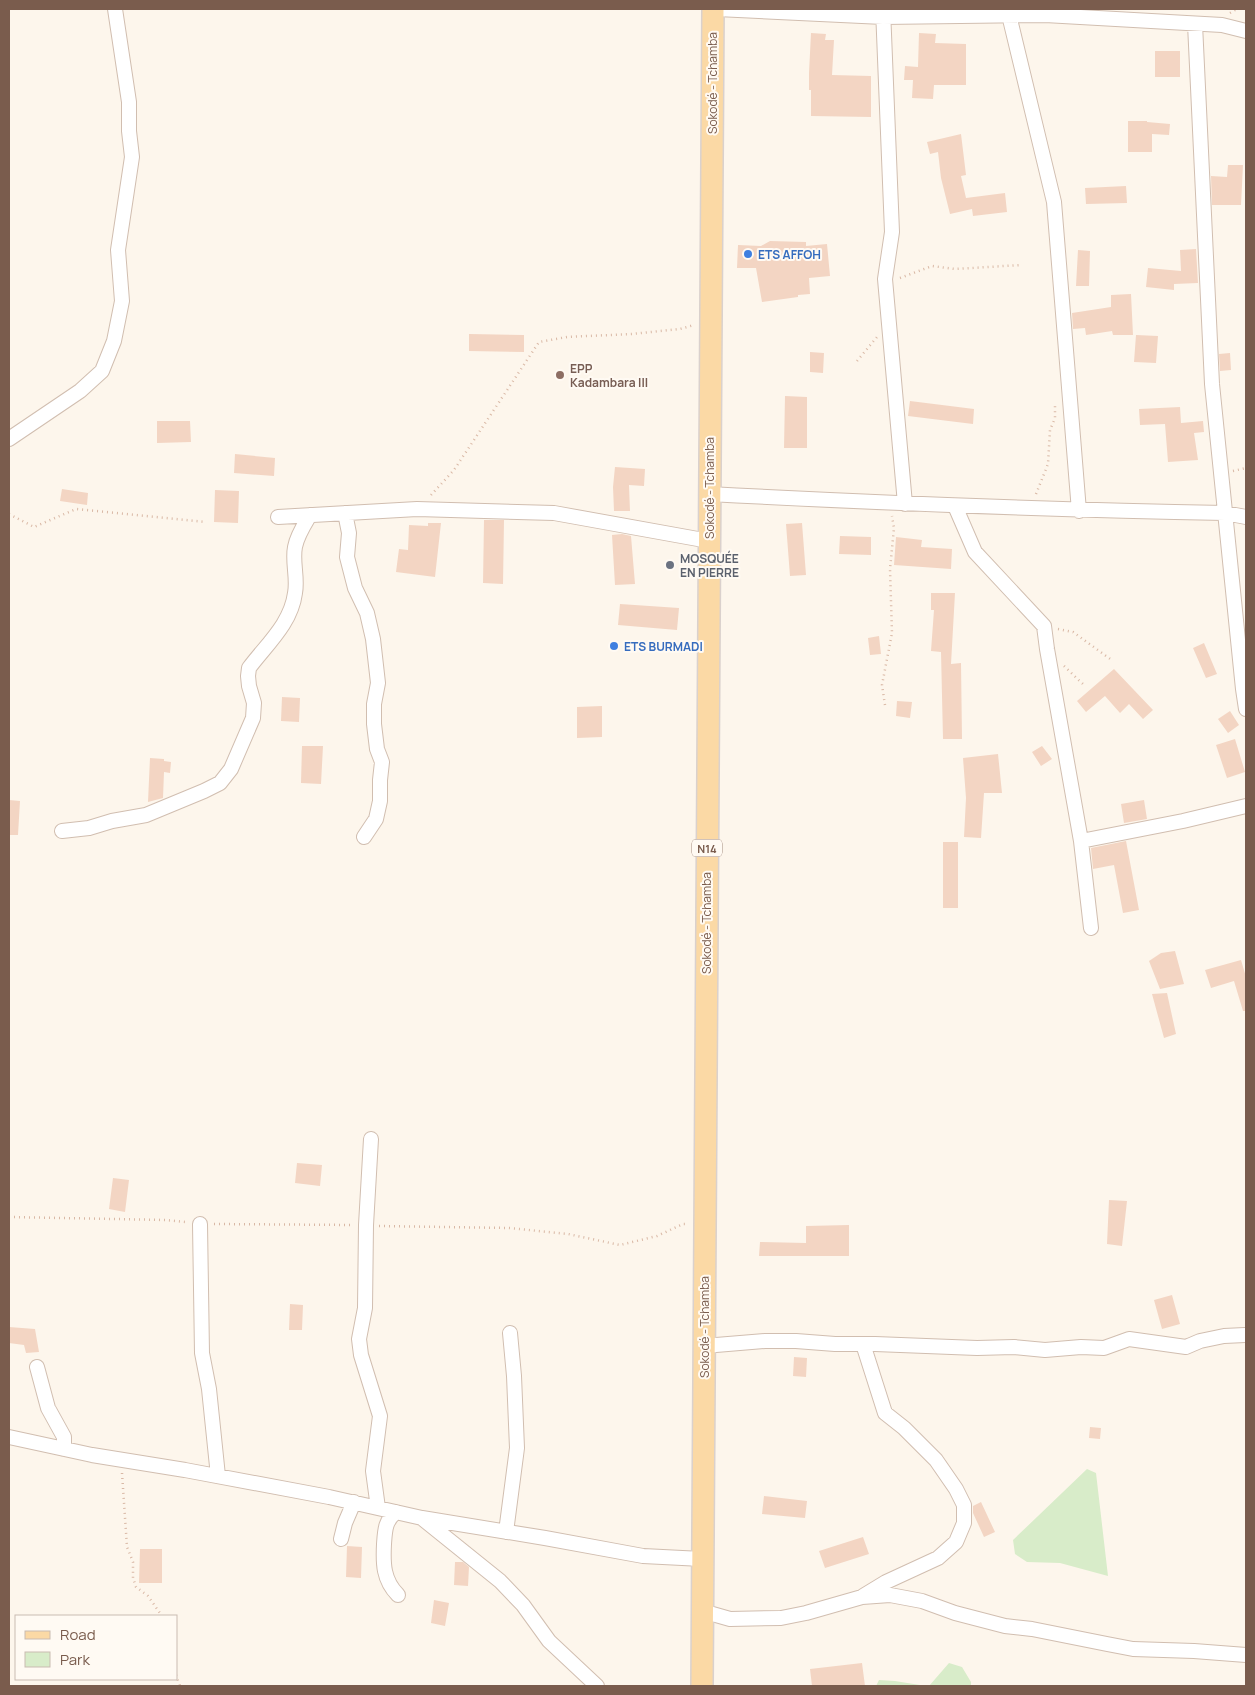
<svg xmlns="http://www.w3.org/2000/svg" width="1255" height="1695" viewBox="0 0 1255 1695" font-family="Manrope,sans-serif">
	<style>
		.green { fill: #d8ecc9 }
		.building { fill: #f3d5c3 }
		.lines { fill: none; stroke-linecap: round; stroke-linejoin: round }
		.street-casing { stroke: #d1beb0; stroke-width: 16 }
		.primary-casing { stroke: #dad1cd; stroke-width: 24 }
		.path { stroke: #d9b8a5; stroke-width: 2.5; stroke-dasharray: 1 4; stroke-linecap: butt }
		.street { stroke: #fff; stroke-width: 14 }
		.primary { stroke: #fbd9a5; stroke-width: 21 }
		.shop-dot { fill: #3f7fe0; stroke: #fffaf3; stroke-width: 2 }
		.education-dot { fill: #8d6e63; stroke: #fffaf3; stroke-width: 2 }
		.worship-dot { fill: #6b7280; stroke: #fffaf3; stroke-width: 2 }
		.labels { text-anchor: middle; dominant-baseline: central; stroke-width: 4; stroke-linejoin: round; paint-order: stroke }
		.shield { fill: #fffaf3; stroke: #a28b7f; stroke-width: 1 }
		.shield-label { font-size: 11px; font-weight: bold; fill: #7a5c4d }
		.street-label { font-size: 12px; fill: #7a5c4d; stroke: #fffaf3 }
		.shop-label { font-size: 12px; font-weight: bold; fill: #366cbe; stroke: #fffaf3; text-anchor: start }
		.education-label { font-size: 12px; font-weight: bold; fill: #785e54; stroke: #fffaf3; text-anchor: start }
		.worship-label { font-size: 12px; font-weight: bold; fill: #5b616d; stroke: #fffaf3; text-anchor: start }
	</style>
	<rect width="100%" height="100%" fill="#fdf6ec"/>
	<path class="green" d="M1087,1469L1096,1473L1108,1576L1060,1563L1027,1562L1015,1554L1013,1540Z
		M949,1663L962,1667L971,1682V1686H929Z
		M879,1680L895,1681L926,1686H876Z"/>
	<path class="building" d="M811,33L826,34L825,40H834L832,75L871,76V117L811,116V90H809V73Z
		M919,33L936,34L935,43L966,44V85H934L933,99L912,98L913,80H904L905,66L918,67Z
		M1155,51H1180V77H1155Z
		M1128,121H1147V122L1170,124L1169,135L1152,134V152H1128Z
		M961,134L966,175L961,176L966,198L1005,193L1007,212L973,216L972,209L950,214L941,178L938,152L930,154L927,142Z
		M1228,165H1243L1241,205H1212L1211,176L1227,177Z
		M1126,186L1127,203L1086,204L1085,188Z
		M770,241L806,242V246L827,244L830,276L809,278L810,294L798,295V297L762,302L756,268H737L738,245L761,246Z
		M1196,249L1198,283L1174,284V290L1146,287L1148,268L1181,271L1180,250Z
		M1078,250L1090,251L1089,286H1076Z
		M1131,294L1133,335H1113L1112,331L1086,335L1085,328L1073,329L1072,313L1111,307V295Z
		M469,334L524,335V352L469,351Z
		M1136,335L1158,336L1156,363L1134,362Z
		M810,352L824,353L823,373L810,372Z
		M1230,353L1231,370L1220,371L1219,354Z
		M785,396L807,397V448H784Z
		M910,401L974,409L973,424L908,416Z
		M1180,407L1181,423L1203,421L1204,432L1194,433L1198,460L1168,462L1165,424L1140,425L1139,409Z
		M157,421H190L191,442L157,443Z
		M235,454L275,458L274,476L234,473Z
		M615,467L645,469L644,486L629,485L630,511H614L613,487Z
		M62,489L88,493L87,505L60,501Z
		M215,490L239,491L238,523L214,522Z
		M484,520H504L503,584L483,583Z
		M428,523H441L435,577L396,572L399,549L408,550L409,525L428,526Z
		M802,523L806,575L790,576L786,524Z
		M622,534L631,536L635,584L615,585L612,535Z
		M840,536L871,537V555L839,554Z
		M896,537L922,540L921,547L952,549L951,569L894,565Z
		M931,593H955L951,664L961,663L962,739H943L941,652L931,651L934,610H931Z
		M620,604L679,608L677,630L618,625Z
		M879,636L881,654L870,655L868,638Z
		M1204,643L1217,674L1206,678L1193,648Z
		M1114,669L1153,710L1143,719L1129,704L1120,713L1105,696L1086,712L1077,701Z
		M282,697L300,698L299,722L281,721Z
		M897,701L912,702L910,718L896,716Z
		M602,706V737L577,738V707Z
		M1230,711L1239,725L1228,733L1218,719Z
		M1235,739L1245,772L1227,778L1216,745Z
		M302,746H323L321,784L301,783Z
		M1042,746L1052,759L1041,766L1032,752Z
		M998,754L1002,793H984L981,838L964,837L966,798L963,758Z
		M150,758L164,759V761L171,762L170,773L164,772L163,798L148,802Z
		M9,800L20,801L18,835H9Z
		M1144,800L1147,819L1124,823L1121,804Z
		M1126,841L1139,910L1123,913L1114,865L1093,869L1091,848Z
		M943,842H958V908H943Z
		M1175,951L1184,984L1160,989L1149,961L1161,953Z
		M1241,960L1246,977V1011H1243L1234,981L1211,988L1205,970Z
		M1167,993L1176,1034L1164,1038L1152,994Z
		M297,1163L322,1165L320,1186L295,1183Z
		M113,1178L129,1180L125,1212L109,1209Z
		M1109,1200L1127,1201L1122,1246L1107,1244Z
		M849,1225V1256H759L760,1242L806,1243V1226Z
		M1172,1295L1180,1324L1162,1329L1154,1300Z
		M290,1304L303,1305L302,1330H289Z
		M9,1327L35,1329L39,1352L26,1353L24,1345L9,1343Z
		M794,1357L807,1358L806,1377L793,1376Z
		M1090,1427L1101,1428L1100,1439L1089,1438Z
		M764,1496L807,1501L805,1518L762,1514Z
		M981,1502L995,1532L984,1537L973,1513V1506Z
		M863,1537L869,1554L825,1568L819,1551Z
		M347,1546L362,1547L361,1578L346,1577Z
		M140,1549H162V1583H139Z
		M455,1562H463L469,1567L468,1586L454,1585Z
		M434,1600L449,1603L445,1626L431,1623Z
		M862,1663L865,1686H812L810,1669Z"/>
	<g class="lines">
		<defs>
			<path id="street" d="M717,9L883,17L1045,15L1222,25L1246,31
				M883,9L892,232L885,279L905,504
				M1009,15L1054,202L1079,511
				M1195,24L1212,384L1243,689L1246,709
				M9,439L80,391L102,371L114,341L122,301L118,250L132,157L129,131V102L115,9
				M709,494C881,503 1053,510 1225,513L1246,517
				M955,506L975,552L1044,626L1047,649L1081,841L1091,928
				M345,513L349,533L347,557L355,588L367,613L373,639L378,683L374,704V724L377,749L382,762L380,780V801L376,819L364,837
				M278,517L417,509L554,513L709,541
				M62,831L89,828L112,821L146,815L204,791L220,783L231,769L253,718L254,703L249,686L248,676L249,668C266,645 291,624 295,593C298,578 292,562 295,547C297,536 304,525 310,515
				M1081,841L1183,821L1246,806
				M371,1139L366,1225L365,1308L359,1339L361,1355L380,1416L373,1471L378,1508
				M200,1224L202,1353L209,1389L218,1476
				M863,1344L885,1413L904,1428L936,1460L956,1489L964,1505V1523L956,1542L938,1558L886,1582L863,1596
				M704,1346L765,1341H796L835,1344H875L977,1348L1014,1347L1045,1350L1081,1347L1104,1348L1129,1339L1186,1347L1200,1341L1224,1336L1245,1335
				M37,1367L48,1408L64,1437V1449
				M9,1437L92,1455L185,1470L329,1497L422,1518L545,1538L643,1556L702,1559
				M396,1512C385,1521 385,1530 384,1544C383,1563 383,1580 398,1595
				M423,1519L500,1581L523,1605L549,1641L597,1686
				M506,1532L517,1448L514,1376L510,1333
				M341,1539L345,1523L354,1502
				M702,1611L730,1619L781,1618L806,1613L862,1597L890,1595L922,1601L955,1613L1005,1626L1032,1629L1107,1644L1133,1649L1194,1651L1246,1655"/>
			<path id="primary" d="M702,1686L713,9"/>
		</defs>
		<use href="#street" class="street-casing"/>
		<use href="#primary" class="primary-casing"/>
		<path class="path" d="M1230,13L1237,9
			M900,278L932,266L955,269L1021,265
			M857,361L877,337
			M1233,471L1246,468
			M1036,494L1048,464L1050,430L1055,418V403
			M431,495L454,470L539,342L567,337L631,334L680,329L694,325
			M9,514L34,527L76,509L206,522
			M1058,629L1073,632L1113,661
			M1064,666L1085,686
			M885,705L882,685L892,633L890,569L894,528L892,516
			M9,1217L166,1220L186,1222
			M214,1224L353,1225
			M379,1226L509,1228L568,1234L620,1245L657,1236L683,1224H688
			M122,1473L127,1547L133,1562V1578L136,1587L148,1596L162,1616
			M176,1675L180,1686"/>
		<use href="#street" class="street"/>
		<use href="#primary" class="primary"/>
	</g>
	<g class="shop-dot">
		<circle cx="748" cy="254" r="5"/>
		<circle cx="614" cy="646" r="5"/>
	</g>
	<circle class="education-dot" cx="560" cy="375" r="5"/>
	<circle class="worship-dot" cx="670" cy="565" r="5"/>
	<g class="labels">
		<rect class="shield" x="692" y="839.5" width="30" height="17" rx="4"/>
		<g class="shield-label">
			<text x="707" y="848">N14</text>
		</g>
		<g class="street-label">
			<text transform="translate(712 83) rotate(-90)">Sokodé - Tchamba</text>
			<text transform="translate(709 488) rotate(-90)">Sokodé - Tchamba</text>
			<text transform="translate(706 923) rotate(-90)">Sokodé - Tchamba</text>
			<text transform="translate(704 1327) rotate(-90)">Sokodé - Tchamba</text>
		</g>
		<g class="shop-label">
			<text x="758" y="254">ETS AFFOH</text>
			<text x="624" y="646">ETS BURMADI</text>
		</g>
		<g class="education-label">
			<text x="570" y="368">EPP<tspan x="570" dy="14">Kadambara III</tspan></text>
		</g>
		<g class="worship-label">
			<text x="680" y="558">MOSQUÉE<tspan x="680" dy="14">EN PIERRE</tspan></text>
		</g>
	</g>
	<rect width="1255" height="1695" fill="none" stroke="#7a5c4d" stroke-width="20"/>
	<rect x="15" y="1615" width="162" height="65" fill="#fffaf3" stroke="#cabbb1"/>
	<rect x="25" y="1631" width="25" height="8" fill="#fbd9a5" stroke="#cabbb1"/>
	<text x="60" y="1640" font-size="15" fill="#7a5c4d">Road</text>
	<rect x="25" y="1652" width="25" height="15" fill="#d8ecc9" stroke="#cabbb1"/>
	<text x="60" y="1665" font-size="15" fill="#7a5c4d">Park</text>
</svg>
